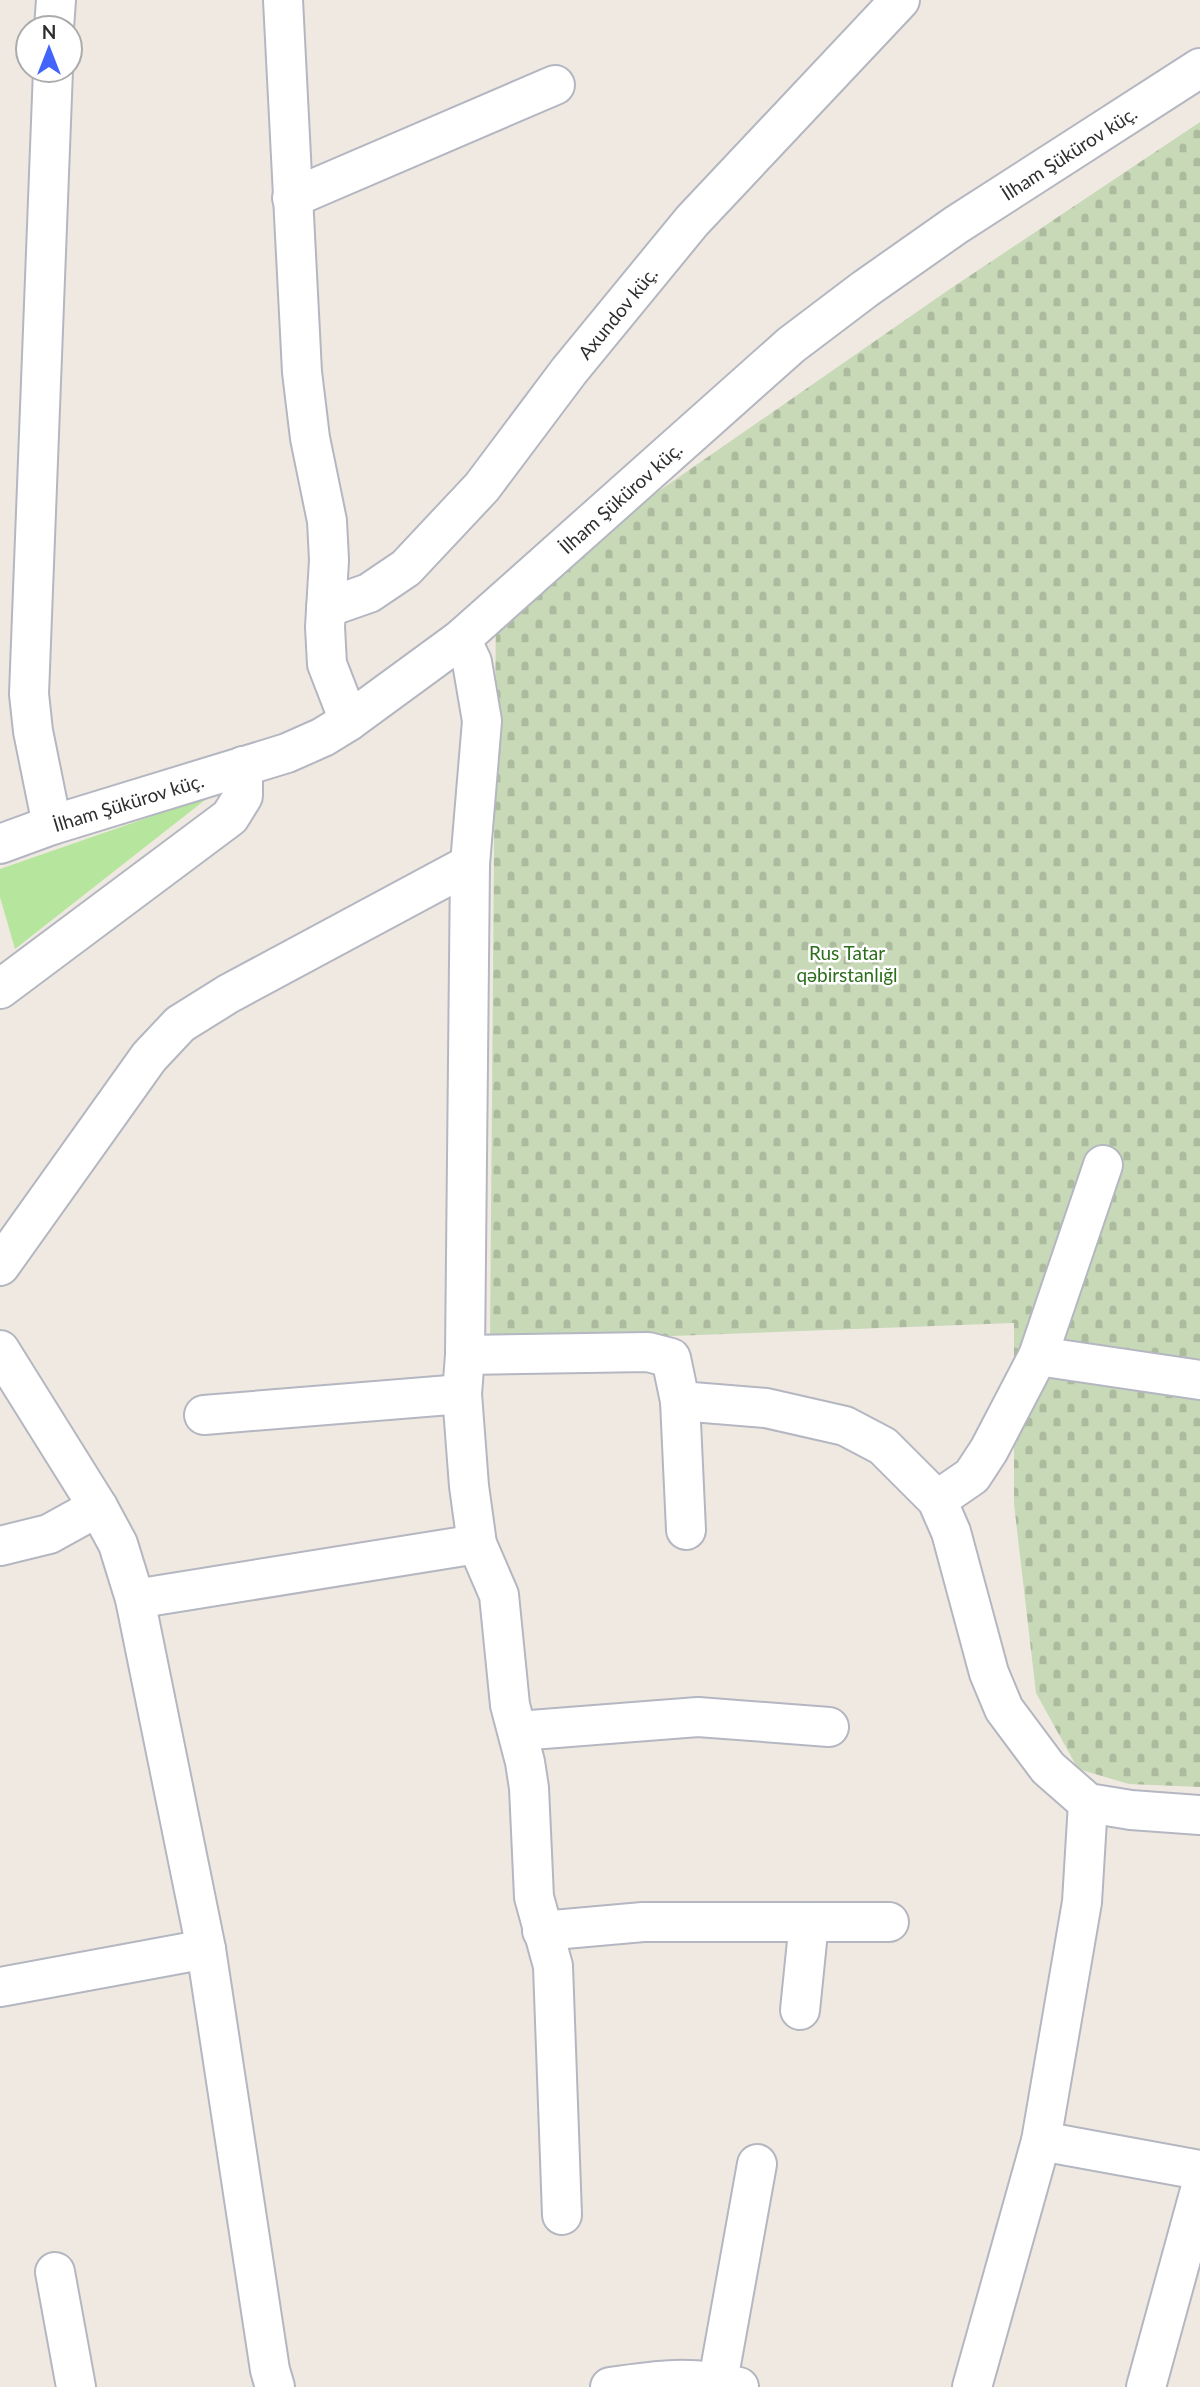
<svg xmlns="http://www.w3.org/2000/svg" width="1200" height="2387" viewBox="0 0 1200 2387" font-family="Lato,sans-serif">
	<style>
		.grass { fill: #b6e59e }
		.cemetery { fill: url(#cemetery-stones) }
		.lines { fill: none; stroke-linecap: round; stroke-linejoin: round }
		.minor-casing { stroke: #b4b7c1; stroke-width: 42 }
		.minor { stroke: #fff; stroke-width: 38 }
		.labels { text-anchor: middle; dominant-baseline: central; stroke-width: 5; stroke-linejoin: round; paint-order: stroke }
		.street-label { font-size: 19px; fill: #2e2e2e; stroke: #fff }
		.park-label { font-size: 19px; fill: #2c6e1b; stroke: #fff }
	</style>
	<defs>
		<pattern id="cemetery-stones" width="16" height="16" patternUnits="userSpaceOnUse" patternTransform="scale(1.75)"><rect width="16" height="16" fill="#c8d9b8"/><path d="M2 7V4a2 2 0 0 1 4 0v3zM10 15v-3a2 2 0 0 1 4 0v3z" fill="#acbb9e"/></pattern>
	</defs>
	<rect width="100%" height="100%" fill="#efe9e1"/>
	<path class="grass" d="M210,796L15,949L0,897V869Z"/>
	<path class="cemetery" d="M1200,122V1787L1129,1784L1078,1769L1036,1693L1014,1504V1323L490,1343L496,604L947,291Z"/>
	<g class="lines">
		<defs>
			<g id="minor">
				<path d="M283,0L302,372L310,438L327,521L329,560L325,627L327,664L349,721"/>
				<path d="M54,28L56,0"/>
				<path d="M292,198L555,85"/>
				<path id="s1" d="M326,608L369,593L406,568L482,487L569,371L692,221L900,0"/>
				<path d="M461,639L472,662L482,721L470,864L465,1355L462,1394L469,1486L477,1544L499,1595L510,1705L525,1762L529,1788L534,1897L553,1966L562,2215"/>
				<path d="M52,825L33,731L29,694L53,70"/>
				<path id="s2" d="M0,844L52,825L287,753L323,737L349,721L461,639L791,345L865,289L956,225L1200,68"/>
				<path d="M0,989L230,817L243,796V766"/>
				<path d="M0,1266L149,1057L180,1024L228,994L470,864"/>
				<path d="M0,1350L98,1507L118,1544L135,1599L206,1949L270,2370L275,2387"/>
				<path d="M465,1355L648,1352L671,1358L680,1401L766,1408L845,1426L883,1446L937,1500L951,1532L989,1673L1004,1709L1048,1768L1088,1803L1131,1810L1200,1815"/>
				<path d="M1038,1356L1103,1165"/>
				<path d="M680,1401L686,1530"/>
				<path d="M204,1415L462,1394"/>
				<path d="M937,1500L972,1476L989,1450L1038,1356L1200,1380"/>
				<path d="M0,1546L49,1534L98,1507"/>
				<path d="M135,1599L477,1544"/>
				<path d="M518,1731L698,1717L829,1727"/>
				<path d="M542,1931L643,1922H889"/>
				<path d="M0,1987L206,1949"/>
				<path d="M800,2010L809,1922"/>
				<path d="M1041,2141L1200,2170"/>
				<path d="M55,2272L76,2387"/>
				<path d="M718,2381L757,2164"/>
				<path d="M610,2387C657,2380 692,2375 739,2387"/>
				<path d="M972,2387L1041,2141L1082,1902L1088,1803"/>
				<path d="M1146,2387L1200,2190"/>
			</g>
		</defs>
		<use href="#minor" class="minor-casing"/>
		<use href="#minor" class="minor"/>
	</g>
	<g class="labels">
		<g class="street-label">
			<text stroke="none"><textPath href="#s2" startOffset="1290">İlham Şükürov küç.</textPath></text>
			<text stroke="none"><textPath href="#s1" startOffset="422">Axundov küç.</textPath></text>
			<text stroke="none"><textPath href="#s2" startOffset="723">İlham Şükürov küç.</textPath></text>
			<text stroke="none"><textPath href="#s2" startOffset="135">İlham Şükürov küç.</textPath></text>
		</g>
		<g class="park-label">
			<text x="847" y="952">Rus Tatar<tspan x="847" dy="22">qəbirstanlığl</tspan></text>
		</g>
	</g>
	<g transform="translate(49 49)"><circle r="33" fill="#ffffff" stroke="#ababab" stroke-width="2"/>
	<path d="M0-5L12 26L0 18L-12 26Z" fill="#4264fb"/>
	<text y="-10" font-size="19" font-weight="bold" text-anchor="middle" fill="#2e2e2e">N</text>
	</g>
</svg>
